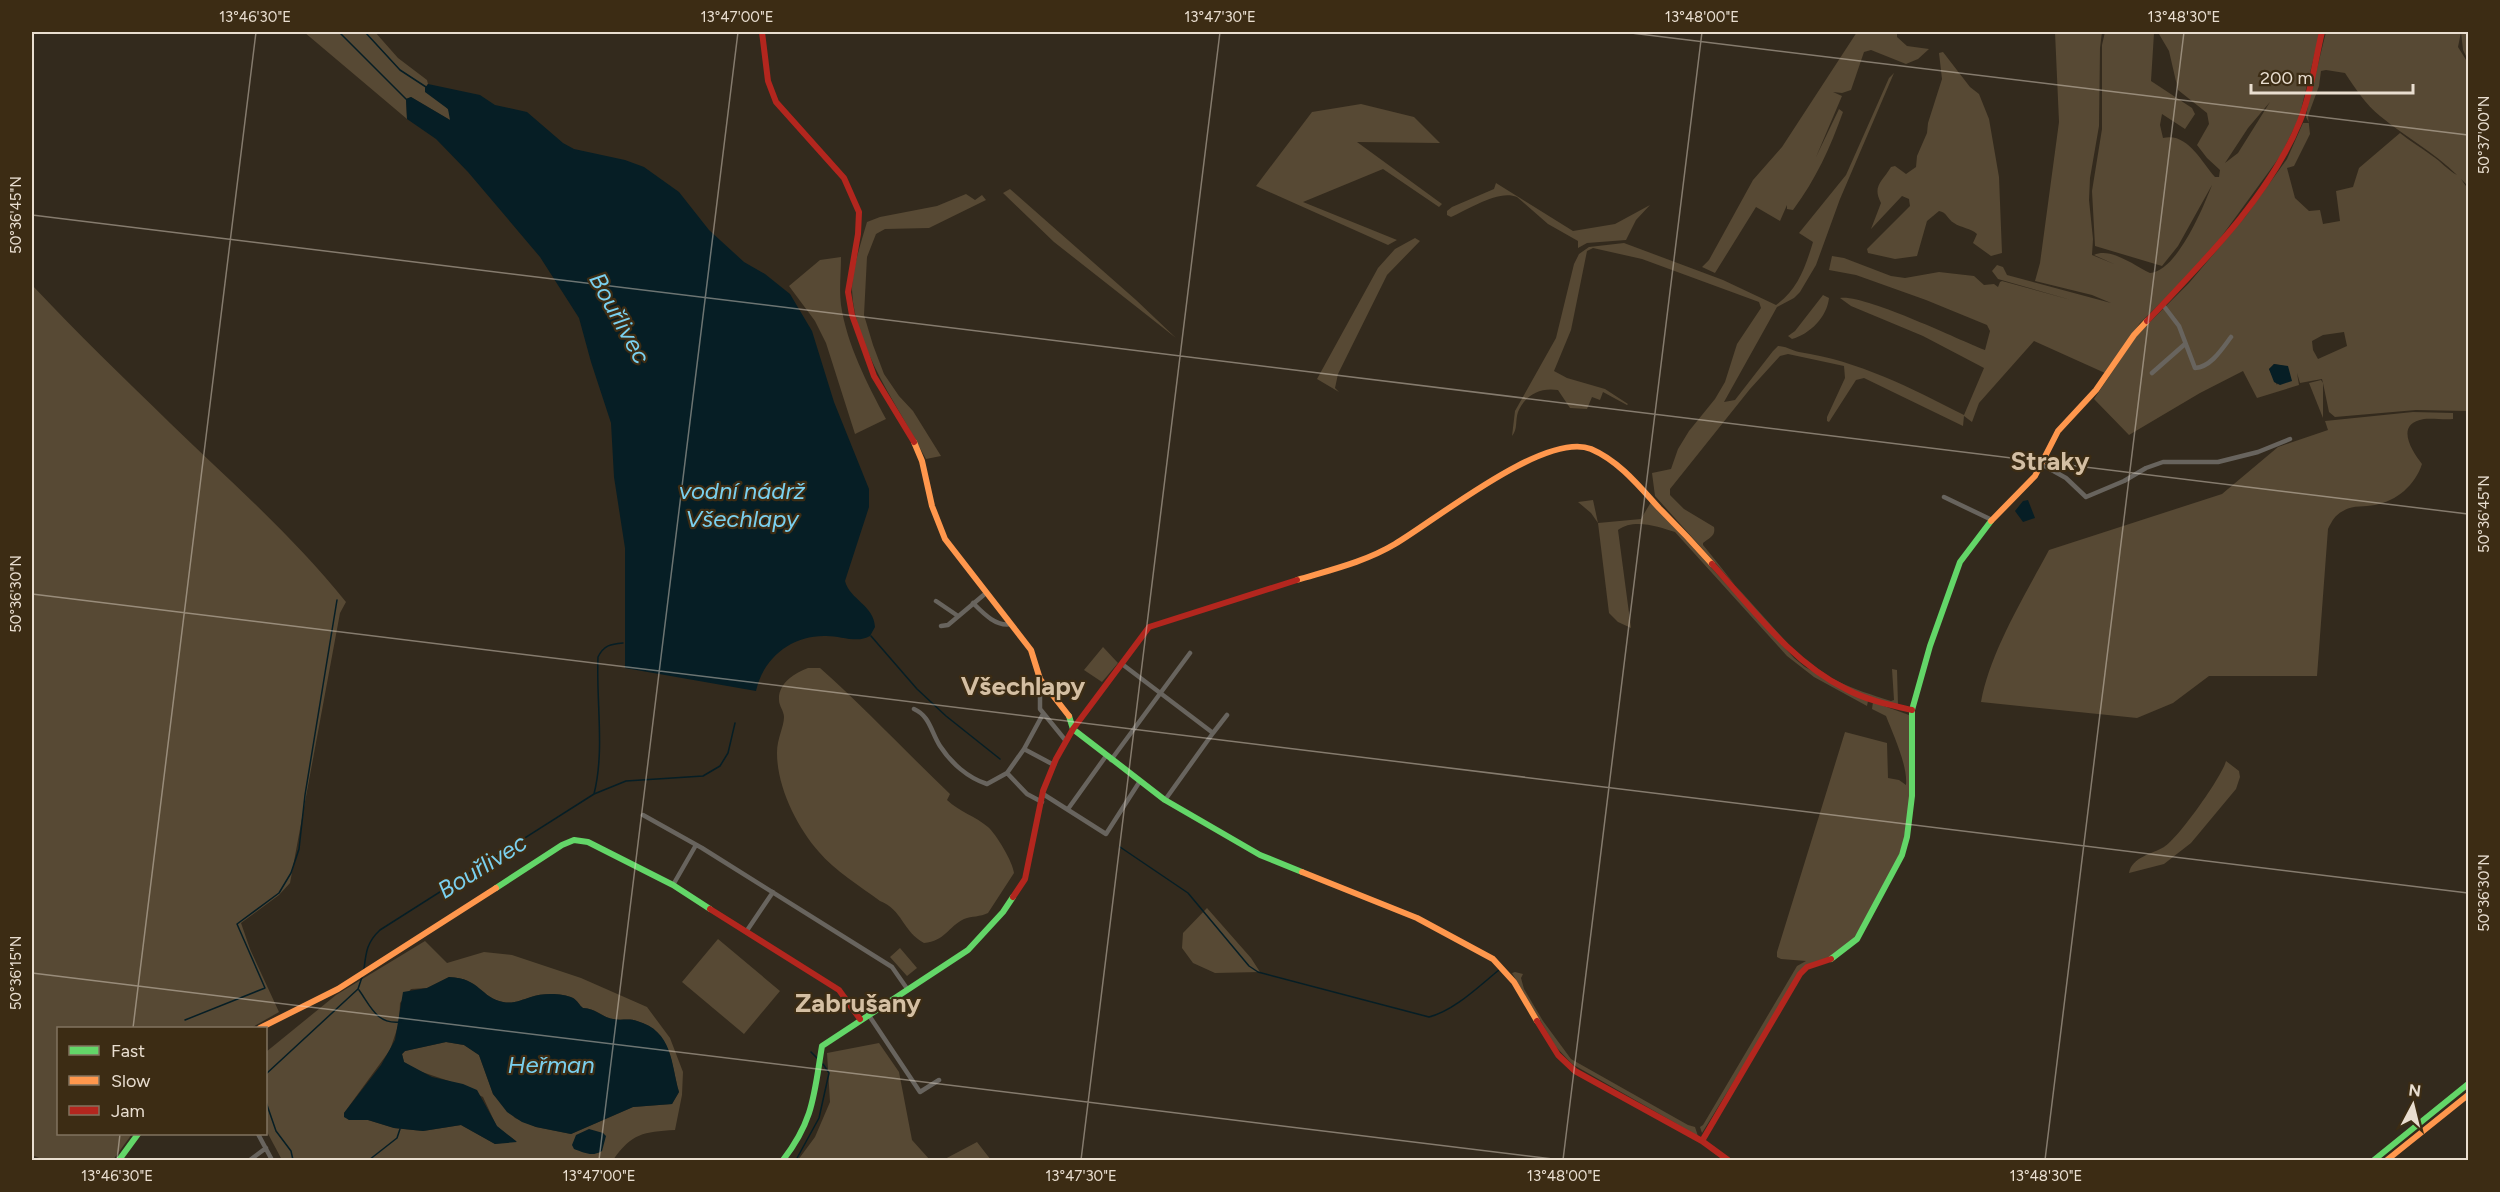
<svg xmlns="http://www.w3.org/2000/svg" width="2500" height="1192" viewBox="0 0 2500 1192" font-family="Figtree,sans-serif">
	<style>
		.green { fill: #574934; fill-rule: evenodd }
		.water { fill: #061e25 }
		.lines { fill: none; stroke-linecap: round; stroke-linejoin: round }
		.stream { stroke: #061e25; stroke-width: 1.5 }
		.street { stroke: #68645e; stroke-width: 4.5 }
		.fast { stroke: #63d668; stroke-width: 6 }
		.slow { stroke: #ff974d; stroke-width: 6 }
		.jam { stroke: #b3261e; stroke-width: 6 }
		.ticks { fill: none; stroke: #e9ded0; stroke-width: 1.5; stroke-opacity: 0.45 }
		.labels { text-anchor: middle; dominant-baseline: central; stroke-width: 4.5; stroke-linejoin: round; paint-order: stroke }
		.water-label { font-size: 24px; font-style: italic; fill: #7ad0ef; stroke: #3c2c14 }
		.quarter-label { font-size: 26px; font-weight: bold; fill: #d4bfa3; stroke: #3c2c14 }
		.neatline { fill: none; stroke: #e9ded0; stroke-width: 2 }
		.ticks-label { font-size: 15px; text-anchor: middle; fill: #e9ded0 }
	</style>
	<rect width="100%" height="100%" fill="#332a1d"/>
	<path class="green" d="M304,32H375L398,58L427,80L428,84L425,88C432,100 453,104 450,120L411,97L406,99L407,119Z
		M1857,32H1897V37L1907,46L1929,49L1918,59L1906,64L1871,50L1864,52L1851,90L1842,93L1833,92L1842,96L1816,157L1839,109L1843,112C1830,148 1816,179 1793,210L1787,209V205L1780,221L1756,207L1715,273L1702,267L1709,260L1753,180L1782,147Z
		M2055,32H2102L2100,48L2099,126L2090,178L2089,200L2093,239L2092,255L2114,264L2094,255C2111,247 2135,266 2150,273C2177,271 2203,208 2212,185L2178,246L2162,266L2095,246L2092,191L2102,129V45L2105,32H2320L2299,118L2281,155L2216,244L2178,286L2140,323L2105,373L2034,341L1979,403L1972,422L1964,416L1963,426L1864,378L1856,380L1829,422L1827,421V417L1845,378L1844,366L1788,354L1780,356L1750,389L1670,489V495L1684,509L1714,527C1716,536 1709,538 1703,543V545C1742,592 1781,650 1835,680C1853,689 1872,695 1891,701L1894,700L1892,669L1897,670L1898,705L1866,696L1840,684L1798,655L1655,496L1652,473L1671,469L1678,449L1689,431L1715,399L1725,382L1737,344L1761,308L1759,302L1642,259L1593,248L1587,251L1571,330L1554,371L1567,378L1605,389L1628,404L1627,405L1603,392L1600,400L1592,397L1587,409L1570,408L1558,390C1540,387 1525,395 1518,412C1515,421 1518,429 1512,436L1515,411L1556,338L1574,264L1579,254L1589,247L1624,243L1723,280L1776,305C1798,289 1805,268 1813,242L1799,233L1846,175L1889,78L1894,73L1840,199L1816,265L1800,292L1794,298L1777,307L1724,402L1735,400L1773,351L1778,346C1785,346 1791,350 1799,352C1859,361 1911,388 1964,415L1984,368L1923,336L1851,306L1840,298C1864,294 1957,339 1985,350L1990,331L1987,325L1926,300L1856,275L1829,270L1832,256L1844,258L1891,276L1905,278L1939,272L1974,276L1984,285L1994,284L1998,287L2000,282L2002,281L2071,300L1998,279L1992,271L1997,265L2003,267L2007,275L2111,303L2092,295L2035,281L2040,263L2059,122ZM2154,33L2159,34L2169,51L2178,90L2207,113L2209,124L2197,145L2207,158L2220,170L2219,177H2215C2201,161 2187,132 2163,138L2160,125L2162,114L2185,129L2195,114L2192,108L2151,81ZM2270,102L2238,153L2225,163L2248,128Z
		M2326,32H2468V60L2463,50L2461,32L2458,47L2468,63V186L2461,179L2468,189V411L2416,410L2335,417L2329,412L2323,383V418L2309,383L2321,380L2323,383L2322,379L2300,383L2297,373L2299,385L2257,398L2243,371L2200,393L2129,435L2094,399L2137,335L2189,283L2245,217L2287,159L2303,123H2309L2306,117L2308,105ZM2326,70L2345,73C2355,88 2366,105 2380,116C2405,137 2434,152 2457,175C2447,170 2441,161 2431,155C2420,147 2410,141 2400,133L2359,168L2353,187L2336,191L2340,221L2323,224L2320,210L2309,211L2295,198L2287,168L2294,166L2310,134L2308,116L2319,86L2321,71ZM2344,332L2347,346L2318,359L2313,350L2312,341L2323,335ZM2274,364L2284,366L2277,385L2269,369Z
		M1943,52L1970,87L1979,94L1989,119L1999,177L2002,253L1991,256L1973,243L1977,234C1971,228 1961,228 1954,223C1947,219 1947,212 1939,211L1927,221L1917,256L1895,259L1868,253L1867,249L1910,206L1909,199L1902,196L1871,229L1881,203C1872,186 1882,182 1891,167L1895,166L1906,174L1916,167L1917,156L1927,133L1928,123L1942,79L1939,53Z
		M1361,104L1414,117L1440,143L1357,142L1442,204L1439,207L1383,169L1303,202L1397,240L1388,245L1256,186L1312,112Z
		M1496,183L1573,231L1615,224L1650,205L1636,220L1626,240L1587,243L1578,248V241L1548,224L1517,197C1499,189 1469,209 1451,217L1447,215V211L1452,207L1494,189Z
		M1010,189L1136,300L1176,338L1054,242L1003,193Z
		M966,194L975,200L982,195L986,200L929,228L885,229L876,234L867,257L864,315L873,345L884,374L899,396L913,411L941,456L926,459C901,410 854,348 852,290C852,269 861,243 867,222L880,217L937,206Z
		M1415,238L1420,241L1387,275L1338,374L1335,388L1339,392L1317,379L1378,268L1395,249Z
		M841,257C841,273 839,289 841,305C847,345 867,383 886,419L855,434L826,343L815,321L789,286L820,260Z
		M32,285C77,333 124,378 170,423C231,482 293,536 346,602L340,613L290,883L279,895L241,923L250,949L279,1012L251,1028H58V1134H132L113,1160H44L32,1155Z
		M1823,295L1829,298C1827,317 1810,334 1792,339L1788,336L1795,331Z
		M2413,412L2453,413V419C2444,420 2433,418 2424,419C2394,424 2412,451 2422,464C2415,485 2397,501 2375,505C2364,507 2352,505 2343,511C2335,515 2332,521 2328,529L2317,676H2209L2173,703L2137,718L1981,702C1990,652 2025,595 2049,550L2222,494L2278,447L2328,430L2325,421Z
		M1593,500L1598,523L1641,519L1651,502L1794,658L1805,667L1868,701L1867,706L1814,677L1787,656L1675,532C1659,527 1634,518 1618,530L1631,628L1618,622L1609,613L1598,523L1591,513L1578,502Z
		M1103,647L1118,663L1102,682L1084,670Z
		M808,668H820C865,708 906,752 950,794L947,800C960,812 975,816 988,827C996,834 1013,862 1014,873L988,913C980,917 972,916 964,919C948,927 945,941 924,943C903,932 902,909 880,901C861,887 834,870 819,852C797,827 777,787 777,753C777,738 784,727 784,717C784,711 779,706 779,700C778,683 795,673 808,668Z
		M1873,702L1909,715L1910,719V797L1903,847L1895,864L1867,918L1852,941L1838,954L1805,966L1702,1133L1700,1127L1703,1125L1797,966L1806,961L1781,959L1777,957V952L1845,732L1887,743L1888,778L1899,780L1906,785C1908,766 1893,734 1886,716L1872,709Z
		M2226,761L2239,771L2240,777L2236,789L2191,843L2164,864L2129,873C2132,857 2152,854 2164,847C2178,839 2223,775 2226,761Z
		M1207,908L1251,958L1260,972L1215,973L1193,963L1182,948L1183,933Z
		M718,939L780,991L744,1034L682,982Z
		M425,941L447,963L484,952L512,955L581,978L647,1007L670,1038L683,1072L682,1095L675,1130C643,1132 632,1133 613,1160H527L513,1158L511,1160H282L266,1130V1052L336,995ZM449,977C480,978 481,998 503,1002C514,1004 521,1000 531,997C542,993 562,993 573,998C577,1000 580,1006 583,1008C598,1009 601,1017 613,1019C621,1021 629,1018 637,1021C672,1031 671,1064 679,1092L672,1104L633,1107L571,1134L536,1127L515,1118L493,1094L479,1055L464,1045L446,1042L405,1051L402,1054L404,1062L416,1070L449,1081L483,1097L497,1127L516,1141L495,1144L461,1125L423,1131L394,1128L368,1120H349L344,1113L390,1050L399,1023L400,1003L411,989L427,988Z
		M900,948L917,968L907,976L890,957Z
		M1515,972L1523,974L1521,978L1524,989L1543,1021L1571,1059L1688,1125L1695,1127L1698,1136L1572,1064L1556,1047L1512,973Z
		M879,1043L899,1072L912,1140L930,1160H798L815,1137L830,1102L827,1053Z
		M977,1142L991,1160H943Z"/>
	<path class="water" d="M428,84L480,95L495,105L527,112L563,143L574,149L625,160L644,167L679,192L709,230L744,262L765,274L790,294L812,331L834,402L869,489V507L845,581C850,600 874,605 875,627L870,636C857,644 839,635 824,636C790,636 763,659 756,691L625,668V548L614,477L611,423L591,362L579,318L540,257L468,172L436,139L407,119L406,99L411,97L450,120L448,109L425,92V88Z
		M2274,364L2288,366L2292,381L2280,385L2274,382L2269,369Z
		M2028,500L2035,518L2023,522L2015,511L2023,501Z
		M449,977C480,978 481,998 503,1002C514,1004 521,1000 531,997C542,993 562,993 573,998C577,1000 580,1006 583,1008C597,1009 601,1017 613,1019C621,1021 629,1018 637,1021C673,1031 671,1064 679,1092L672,1104L633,1107L571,1134L536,1127L522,1122L507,1112L493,1094L479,1055L464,1045L446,1042L405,1051L402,1054L404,1062L432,1077L463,1084L477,1090L497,1126L517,1142L495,1144L461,1125L423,1131L394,1128L368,1120H349L344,1117V1113L381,1065L395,1040L403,992L427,988Z
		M589,1129L603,1133L606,1136L602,1151C592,1157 585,1153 574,1149L572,1145L576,1135Z"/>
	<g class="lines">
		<path class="stream" d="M339,32L406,99
			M365,32L400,70L426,87
			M871,636L917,689L946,716L1000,759
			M594,794C605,750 596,702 598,657C604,645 611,644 623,643
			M1120,847L1188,893L1249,966L1258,972L1429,1017C1454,1011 1479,986 1499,970
			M364,969C366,952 367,942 380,930L594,794L626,781L703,776L720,766L728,753L735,723
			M359,990C371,1007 377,1025 401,1022
			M185,1020L265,988L237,924L279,893L291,873L299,849L305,795L337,600
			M811,1052L817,1058
			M266,1074L358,989L362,977
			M266,1102L276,1131L291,1151L293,1160
			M369,1160L397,1138L400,1129
			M796,1160L819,1118L829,1073L823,1064"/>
		<path class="street" d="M2163,305L2179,326L2195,368C2211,367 2222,349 2231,337
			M2152,373L2185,344
			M2041,464L2066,478L2086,497L2124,481L2146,468L2163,462H2218L2258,452L2290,439
			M1944,497L1992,520
			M936,601L958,616
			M973,603C983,613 996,627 1011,624
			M941,626L948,625L986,593
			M1122,664L1213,733L1165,800
			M1040,679V709L1066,741
			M914,709C930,716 931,732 940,746C951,763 968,778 987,784L1007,773
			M1043,714L1024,749L1054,765
			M1213,733L1227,715
			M1024,749L1007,773L1027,794L1042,802
			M1111,760L1190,653
			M1043,794L1106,834L1140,781
			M1068,809L1106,756
			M643,815L702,848L892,967L908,990
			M673,885L696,845
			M746,932L773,892
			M868,1014L920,1092L939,1080
			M258,1134L272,1160
			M250,1160L266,1148"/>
		<path class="fast" d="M1069,716L1073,729L1165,800L1260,855L1302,872
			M496,888L562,845L574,840L588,842L673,885L710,909
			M1831,959L1857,939L1902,855L1907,837L1912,796V710L1930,646L1960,562L1991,521
			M119,1160L138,1134
			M783,1160C814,1120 814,1094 822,1046L968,950L1003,912L1013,897
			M2374,1160L2468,1084"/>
		<path class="slow" d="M914,442L922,461L932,506L945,539L1031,650L1040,679L1069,716
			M1991,521L2035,476L2058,431L2096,390L2134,335L2147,321
			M1297,580C1330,570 1365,562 1395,544C1436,520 1545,431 1591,449C1619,461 1639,486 1659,508C1677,526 1695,545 1712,564
			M1302,872L1417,918L1493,959L1514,982L1537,1021
			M260,1028L338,989L496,888
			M2387,1160L2468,1095"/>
		<path class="jam" d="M762,32L768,81L776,102L844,178L859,212L858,234L848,292L852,315L874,376L914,442
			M2147,321C2202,263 2270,196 2300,121C2311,94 2315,61 2322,32
			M1712,564C1753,609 1791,662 1846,689C1866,700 1890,705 1912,710
			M1013,897L1025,879L1043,791L1056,759L1073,729L1149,627L1297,580
			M710,909L839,990L860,1019
			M1537,1021L1558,1055L1575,1071L1702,1141L1728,1160
			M1702,1141L1800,974L1807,967L1831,959"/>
	</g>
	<path class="ticks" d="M1623,32L2468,135M32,215L2468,514M32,594L2468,893M32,973L1561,1160M133,1028L256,32M117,1160L120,1134M599,1160L738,32M1081,1160L1220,32M1563,1160L1702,32M2045,1160L2184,32"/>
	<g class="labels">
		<g class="water-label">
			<text transform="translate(620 318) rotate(61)">Bouřlivec</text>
			<text x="742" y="490">vodní nádrž<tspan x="742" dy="28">Všechlapy</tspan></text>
			<text transform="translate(482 866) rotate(-32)">Bouřlivec</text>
			<text x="551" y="1064">Heřman</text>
		</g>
		<g class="quarter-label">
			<text x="2050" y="461">Straky</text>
			<text x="1023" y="686">Všechlapy</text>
			<text x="858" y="1003">Zabrušany</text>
		</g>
	</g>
	<rect width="2500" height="1192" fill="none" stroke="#3c2c14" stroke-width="66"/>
	<rect x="57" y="1027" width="210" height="108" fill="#3c2c14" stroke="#81735f" stroke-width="1.5"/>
	<rect x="69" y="1046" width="30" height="9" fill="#63d668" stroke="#81735f" stroke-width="1.5"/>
	<text x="111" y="1057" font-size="18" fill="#e9ded0">Fast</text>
	<rect x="69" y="1076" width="30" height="9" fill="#ff974d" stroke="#81735f" stroke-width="1.5"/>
	<text x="111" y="1087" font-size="18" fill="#e9ded0">Slow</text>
	<rect x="69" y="1106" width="30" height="9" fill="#b3261e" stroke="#81735f" stroke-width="1.5"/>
	<text x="111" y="1117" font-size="18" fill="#e9ded0">Jam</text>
	<g transform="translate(2413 1105) rotate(7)" stroke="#3c2c14" stroke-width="4.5" paint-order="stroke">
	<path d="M0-4.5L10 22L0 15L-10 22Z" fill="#e9ded0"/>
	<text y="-9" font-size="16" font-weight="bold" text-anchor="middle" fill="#e9ded0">N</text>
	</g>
	<path d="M2251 84v9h162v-9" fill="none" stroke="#e9ded0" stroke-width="3"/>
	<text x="2260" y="84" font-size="18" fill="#e9ded0" stroke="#3c2c14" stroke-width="4.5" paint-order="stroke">200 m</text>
	<rect x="33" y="33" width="2434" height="1126" class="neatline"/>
	<g class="ticks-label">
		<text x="255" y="22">13°46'30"E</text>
		<text x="737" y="22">13°47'00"E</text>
		<text x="1220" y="22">13°47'30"E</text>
		<text x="1702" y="22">13°48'00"E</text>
		<text x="2184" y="22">13°48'30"E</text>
		<text transform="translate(2484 135) rotate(-90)" y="5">50°37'00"N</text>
		<text transform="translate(16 215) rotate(-90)" y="5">50°36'45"N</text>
		<text transform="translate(2484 514) rotate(-90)" y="5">50°36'45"N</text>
		<text transform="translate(16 594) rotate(-90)" y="5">50°36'30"N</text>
		<text transform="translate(2484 893) rotate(-90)" y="5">50°36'30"N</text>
		<text transform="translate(16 973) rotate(-90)" y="5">50°36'15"N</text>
		<text x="117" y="1181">13°46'30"E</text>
		<text x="599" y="1181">13°47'00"E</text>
		<text x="1081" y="1181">13°47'30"E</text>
		<text x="1564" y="1181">13°48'00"E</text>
		<text x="2046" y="1181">13°48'30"E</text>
	</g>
</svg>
